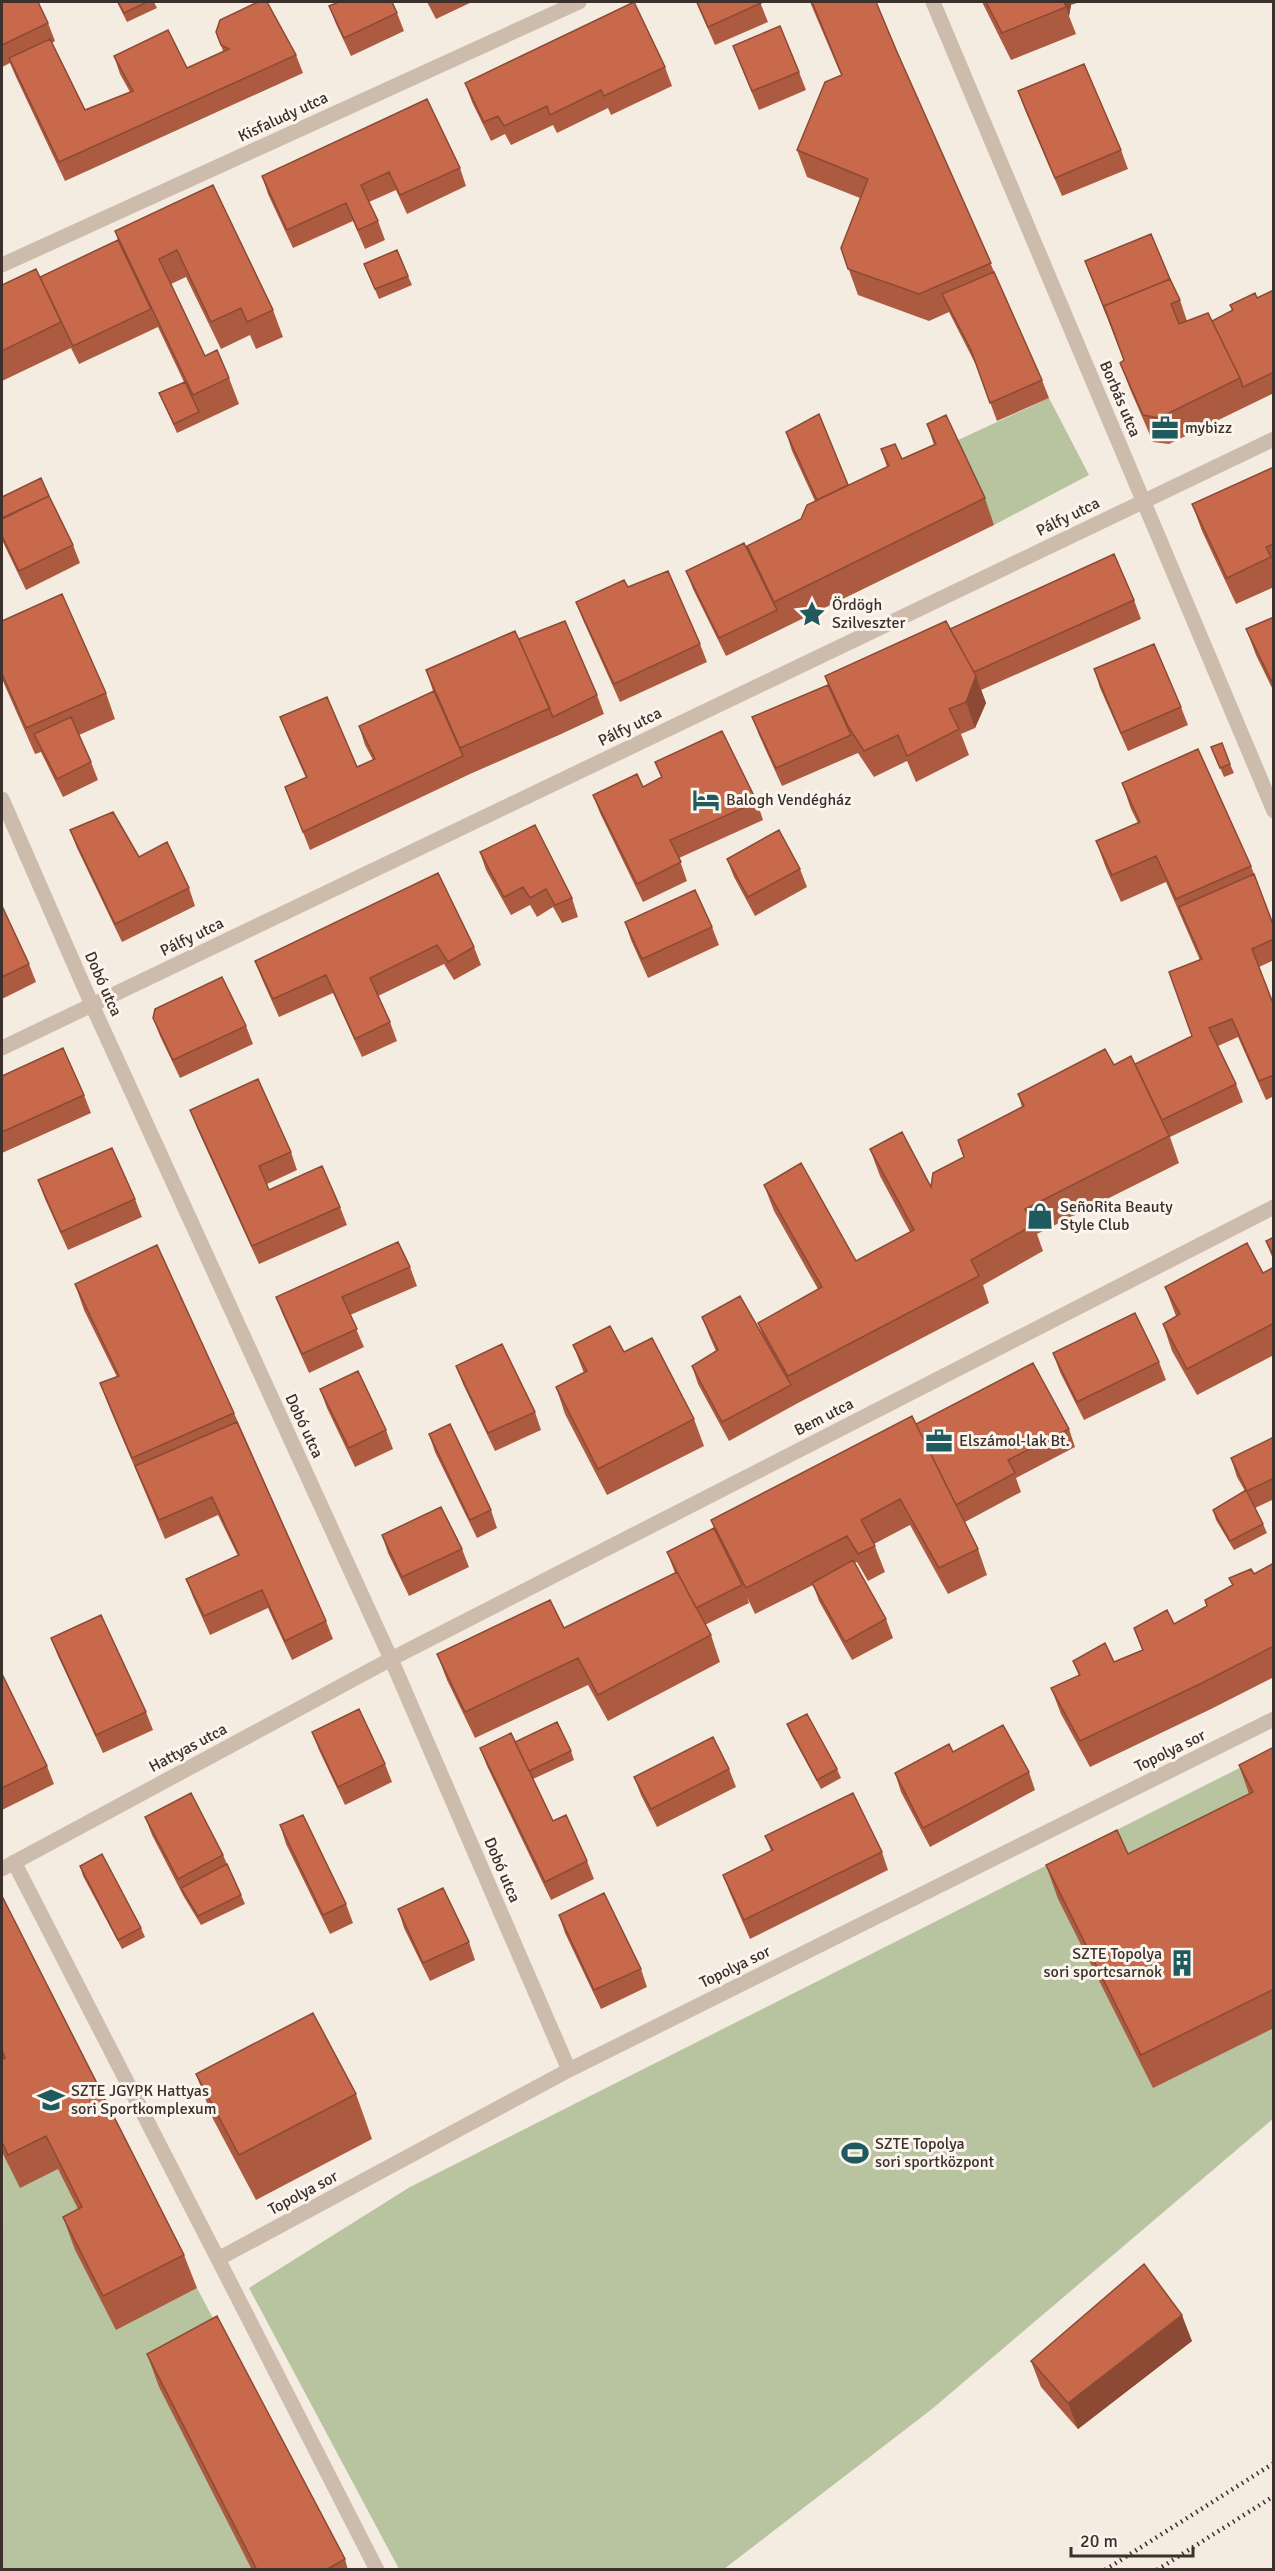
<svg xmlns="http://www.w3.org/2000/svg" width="1275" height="2571" viewBox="0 0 1275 2571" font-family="Signika,sans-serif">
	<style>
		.green { fill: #b8c4a0 }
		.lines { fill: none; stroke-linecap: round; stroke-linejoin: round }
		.street { stroke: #cdbbac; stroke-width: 15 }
		.rail { stroke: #3b302b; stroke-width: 4.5; stroke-dasharray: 1.5 4.5; stroke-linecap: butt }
		.wall { fill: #ac5a40 }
		.shaded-wall { fill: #8c4a34 }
		.building { fill: #c8694b; stroke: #8c4a34; stroke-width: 1.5 }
		.labels { text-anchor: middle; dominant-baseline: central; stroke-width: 6; stroke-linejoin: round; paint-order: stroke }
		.street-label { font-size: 16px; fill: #3b302b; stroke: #fbf5ee }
		.poi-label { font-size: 16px; fill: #3b302b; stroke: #fbf5ee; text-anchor: start }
	</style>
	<rect width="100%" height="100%" fill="#f4ebe1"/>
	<path class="green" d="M1049,398L1089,475L994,525L956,441Z
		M1273,1751V2119L932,2409L724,2569H399L249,2288L410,2187Z
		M4,1910L197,2288L345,2569L2,2570Z"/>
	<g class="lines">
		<path class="street" d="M933,2L1274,811
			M2,265L579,2
			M2,799L92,1005L391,1659L569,2070
			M2,1048L1274,439
			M14,1862L218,2259L569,2070L1274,1719
			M2,1869L391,1659L1274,1207
			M218,2259L377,2570"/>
		<path class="rail" d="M1105,2570L1274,2463
			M1157,2570L1274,2496"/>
	</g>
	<path class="wall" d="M2,2L48,23L55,41L52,43L85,110L130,92L120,74L114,56L187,68L223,51L216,32L296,55L303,73L65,181L16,77L10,63L2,67Z
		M117,2H154L157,8L127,22Z
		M427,2H472L436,19Z
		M696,2H760L768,22L715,45Z
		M810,2H876L897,52L1042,380L1049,398L997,421L977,367L949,312L929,321L858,295L841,248L860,198L807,177L797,150L841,75Z
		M982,2H1080L1071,5L1069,16L1076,34L1011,60Z
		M329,6L397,13L404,31L351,56L336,24Z
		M733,46L799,72L806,90L759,110L740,64Z
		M665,67L672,86L611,115L608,108L557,133L553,125L511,145L505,134L491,141L472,102L465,83Z
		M1018,91L1121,150L1128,169L1062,196L1025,110Z
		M460,168L466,186L407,214L396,190L369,202L378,221L385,240L365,249L353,221L293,248L268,194L262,176Z
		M213,185L273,310L283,337L256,349L250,335L221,349L186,277L171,284L205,356L229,378L239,404L177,433L159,393L184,382L158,327L79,364L69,344L71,348L2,381V285L40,277L118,240L115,231Z
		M1085,261L1170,279L1180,300L1187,321H1212L1232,311L1230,305L1257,298L1274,290V393L1169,444L1153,442L1130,389L1120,363L1124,361Z
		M364,264L408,276L412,285L379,299Z
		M927,424L985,498L994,525L726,656L693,589L686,571L752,558L747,546L801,519L815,501L792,451L786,432L848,485L887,467L881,449L902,459L934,445Z
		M1274,467V587L1236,604L1202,531L1192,504Z
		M49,496L73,545L80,563L26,590L2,540V497Z
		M628,587L700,644L707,662L620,702L583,620L576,602Z
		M1134,600L1141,619L981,690L986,703L975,728L961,734L969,755L916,782L907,761L874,777L858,753L782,786L759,735L752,717L828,685L825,676L950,629Z
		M1274,617V692L1256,655L1246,629Z
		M2,621L106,693L115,719L79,735L91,762L98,780L63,797L41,752L35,754L2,679Z
		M519,639L597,695L604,714L559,735L470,774L310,850L285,787L306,778L287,735L280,717L357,767L373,760L365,745L359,726L433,691L426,670Z
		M1094,669L1181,707L1188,725L1128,751L1100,688Z
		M1211,747L1230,764L1234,773L1224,777Z
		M655,762L757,802L763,820L679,858L687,881L643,902L600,813L593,795L643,787L661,777Z
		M1122,783L1251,866L1274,927V960L1259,967L1274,1006V1096L1266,1100L1238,1037L1218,1046L1236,1084L1243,1102L1170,1137L1179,1163L1037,1234L1043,1251L983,1285L989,1303L798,1403L729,1441L698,1384L692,1366L716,1351L709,1335L702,1317L763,1336L758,1323L818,1289L774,1211L764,1185L856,1261L910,1232L880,1176L870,1149L931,1187L964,1157L1022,1107L1018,1094L1114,1065L1135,1064L1192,1036L1200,960L1166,882L1121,902L1106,868L1096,841L1138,823L1131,809Z
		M70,830L139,857L189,888L195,906L122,942L77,848Z
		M480,852L572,898L578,917L562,923L553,907L537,917L530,905L511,915L486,870Z
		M727,859L800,869L807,887L755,916L734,877Z
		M438,873L474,947L481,965L454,980L444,964L378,996L390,1022L397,1041L362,1057L333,993L279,1017L262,979L255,961Z
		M2,906L29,964L36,982L2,999Z
		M625,922L712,927L719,945L648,978L631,940Z
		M153,1018L246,1026L253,1044L180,1078L160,1036Z
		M2,1076L84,1095L91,1113L2,1153Z
		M190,1110L291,1152L297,1170L267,1184L269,1190L340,1207L347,1225L259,1264L197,1128Z
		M38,1180L135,1199L142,1217L68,1250L45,1199Z
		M1274,1237V1262L1266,1241Z
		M410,1267L417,1286L350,1315L364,1347L309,1373L283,1315L276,1297Z
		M1274,1267V1355L1197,1395L1172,1351L1163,1324L1176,1316L1165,1287L1263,1273Z
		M75,1284L234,1413L326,1621L333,1639L292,1660L268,1608L210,1635L193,1597L186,1579L238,1556L218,1515L165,1539L110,1409L100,1383L117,1377L84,1310Z
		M573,1345L624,1352L694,1419L704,1446L607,1495L565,1414L556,1387L584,1373Z
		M1053,1353L1159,1362L1166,1380L1084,1420L1060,1372Z
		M456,1366L535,1412L541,1430L495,1451L463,1384Z
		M320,1389L386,1430L393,1449L355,1467L327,1408Z
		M916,1424L1069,1429L1075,1447L1016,1478L1021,1492L965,1522L978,1549L987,1575L948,1594L910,1525L874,1544L885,1572L868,1581L857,1562L855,1563L886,1619L893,1638L852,1660L819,1601L813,1585L755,1614L747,1597L749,1603L705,1625L711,1635L720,1662L608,1721L588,1685L475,1738L447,1680L437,1654L564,1628L675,1573L667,1552L714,1528L711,1520Z
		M429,1434L491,1510L497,1528L477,1538L435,1452Z
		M1274,1437V1499L1255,1508L1263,1524L1267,1533L1234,1550L1216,1520L1213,1510L1245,1491L1237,1477L1231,1458Z
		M382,1535L462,1549L469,1567L409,1596L388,1553Z
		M1274,1563V1677L1211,1709L1090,1767L1061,1714L1051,1688L1079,1676L1073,1661L1114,1662L1142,1650L1134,1628L1174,1624L1207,1606L1232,1585L1229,1578L1254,1574Z
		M51,1638L146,1712L153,1730L103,1753L58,1656Z
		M2,1674L47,1766L54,1784L2,1810Z
		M787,1724L837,1769L841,1778L821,1789L791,1734Z
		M312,1732L385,1764L392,1782L345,1805L319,1750Z
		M515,1742L571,1751L574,1760L533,1779L553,1821L587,1861L594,1879L551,1900L487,1766L480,1748Z
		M1274,1747V2028L1153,2088L1058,1899L1046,1865L1128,1854L1249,1794L1239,1765Z
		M953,1752L1029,1772L1035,1790L930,1847L901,1792L895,1773Z
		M729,1769L736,1787L657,1827L641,1795L634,1777Z
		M145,1817L223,1855L245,1904L201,1925L184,1897L152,1835Z
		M280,1825L346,1904L353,1923L330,1934L286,1844Z
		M765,1836L882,1852L888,1870L750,1939L730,1893L723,1875L771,1851Z
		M80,1866L141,1928L145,1937L122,1949L83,1876Z
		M2,1896L184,2255L197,2288L116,2330L75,2250L63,2217L78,2209L58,2169L20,2188L2,2152Z
		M398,1909L469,1942L475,1960L430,1981L404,1928Z
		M559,1915L641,1969L647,1987L601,2009L565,1933Z
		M196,2074L356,2094L372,2139L256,2200L213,2119Z
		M1192,2341L1078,2429L1041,2387L1031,2361Z
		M147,2354L345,2559L348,2570H252L159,2387Z"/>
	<path class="shaded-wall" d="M1064,2H1070L1071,5L1069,16Z
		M976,676L986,703L975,728L966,702Z
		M1182,2315L1192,2341L1078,2429L1068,2403Z"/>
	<path class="building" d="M2,2H38L48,23L2,45Z
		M118,2H147L124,13Z
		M258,2H267L296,55L59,162L9,58L50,39L85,110L133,91L114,56L168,30L187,68L229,49L221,45L216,32L220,20Z
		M339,2H392L397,13L344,38L329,6Z
		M634,2L665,67L604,96L601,90L550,115L547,106L504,126L498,116L484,122L465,83Z
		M697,2H760L761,3L708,27Z
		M812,2H876L897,52L991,263L919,294L848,269L841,248L868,179L797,150L825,82L842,75Z
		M986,2H1064L1066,7L1002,33Z
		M780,26L799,72L752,91L733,46Z
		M1084,64L1121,150L1055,178L1018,91Z
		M427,99L460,168L400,195L389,172L361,185L378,221L358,230L346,203L287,230L262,176Z
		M213,185L273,310L247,322L241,308L211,322L177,250L159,259L205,356L217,350L229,378L193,395L115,231Z
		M1151,234L1170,279L1104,306L1107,315L1085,261Z
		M118,240L151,309L73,346L40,277Z
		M397,250L408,276L375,289L364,264Z
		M36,269L61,322L2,351V285Z
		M994,272L1042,380L990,403L971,350L942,294Z
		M1170,279L1180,300L1171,304L1179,324L1208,313L1240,378L1159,418L1143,415L1120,363L1124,360L1104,306Z
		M1274,290V372L1243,387L1240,378L1212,321L1233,310L1230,305L1255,293L1257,298Z
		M185,382L199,412L174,424L159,393Z
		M819,414L848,485L817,500L786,432Z
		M946,415L985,498L774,602L747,546L801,519L807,505L889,466L881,449L895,444L902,459L936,444L927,424Z
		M1274,467V544L1266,547L1271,557L1227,578L1192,504Z
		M41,478L49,496L2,518V497Z
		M49,496L73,545L19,571L2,536V519Z
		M744,543L777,610L719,638L686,571Z
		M1114,554L1134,600L974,672L950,629Z
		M668,571L700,644L614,684L576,602L624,580L628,587Z
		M62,594L106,693L26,728L2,674V621Z
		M1274,617V686L1246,629Z
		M565,621L597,695L553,717L519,639Z
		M946,621L976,676L966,702L949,709L959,729L907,756L898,735L864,751L848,726L825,676Z
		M515,631L550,708L460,748L426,670Z
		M1154,644L1181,707L1121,733L1094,669Z
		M828,685L851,735L776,768L752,717Z
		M434,691L463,756L303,832L285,787L307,777L280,717L327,697L357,767L375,759L359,726Z
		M71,717L91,762L57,779L34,734Z
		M722,731L757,802L670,840L681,862L637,884L593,795L637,774L643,787L662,777L655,762Z
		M1222,743L1230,764L1220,768L1211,747Z
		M1198,749L1251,866L1176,899L1156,856L1112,875L1096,841L1140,822L1122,783Z
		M113,812L139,857L167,842L189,888L115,924L70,830Z
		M535,825L572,898L555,905L546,889L530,898L523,887L504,897L480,852Z
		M779,830L800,869L748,897L727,859Z
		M438,873L474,947L448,962L437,945L370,978L390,1022L355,1039L326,975L273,999L255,961Z
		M1254,874L1274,927V939L1252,949L1274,1006V1075L1259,1081L1232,1019L1209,1028L1236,1084L1162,1120L1135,1064L1192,1036L1169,972L1202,959L1179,907Z
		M695,890L712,927L642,959L625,922Z
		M2,906L29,964L2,977Z
		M222,977L246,1026L173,1060L153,1018L155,1009Z
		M63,1048L84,1095L2,1132V1076Z
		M1105,1049L1114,1065L1131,1056L1169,1136L1025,1209L1033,1225L971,1260L979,1276L788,1376L758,1323L822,1287L764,1185L801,1163L856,1261L914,1230L870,1149L902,1132L931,1187L933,1173L964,1157L958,1140L1024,1106L1018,1094Z
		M258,1079L291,1152L259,1166L269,1190L322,1166L340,1207L252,1246L190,1110Z
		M112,1148L135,1199L61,1232L38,1180Z
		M1274,1237V1257L1266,1241Z
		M398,1242L410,1267L342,1297L357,1329L302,1354L276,1297Z
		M1247,1243L1263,1273L1274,1267V1323L1187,1369L1163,1324L1180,1314L1165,1287Z
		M157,1245L234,1413L132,1458L100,1383L119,1376L75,1284Z
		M740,1296L791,1385L722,1422L692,1366L718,1350L702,1317Z
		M1135,1313L1159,1362L1077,1402L1053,1353Z
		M610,1326L624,1352L652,1338L694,1419L598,1469L556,1387L587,1371L573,1345Z
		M502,1344L535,1412L488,1433L456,1366Z
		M1033,1363L1069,1429L1008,1460L1015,1473L956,1505L916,1424Z
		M358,1371L386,1430L349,1448L320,1389Z
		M912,1416L978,1549L939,1568L900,1499L861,1520L875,1546L858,1554L847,1536L746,1588L711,1520Z
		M237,1422L326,1621L285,1641L262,1590L204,1616L186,1579L239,1555L212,1497L159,1520L135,1466Z
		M450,1424L491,1510L470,1520L429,1434Z
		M1274,1437V1478L1247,1491L1231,1458Z
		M1246,1490L1263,1524L1230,1541L1213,1510Z
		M441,1507L462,1549L402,1577L382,1535Z
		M714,1528L742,1585L696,1608L667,1552Z
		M853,1560L886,1619L845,1642L812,1583Z
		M1274,1563V1646L1202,1683L1080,1741L1051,1688L1080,1675L1073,1661L1105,1643L1114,1662L1143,1650L1134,1628L1167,1610L1174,1624L1207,1606L1205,1600L1233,1585L1229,1578L1251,1569L1254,1574Z
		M677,1572L711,1635L598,1695L578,1658L465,1712L437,1654L550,1600L564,1628Z
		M101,1615L146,1712L96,1735L51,1638Z
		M2,1674L47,1766L2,1788Z
		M359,1709L385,1764L338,1787L312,1732Z
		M807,1714L837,1769L817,1780L787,1724Z
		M557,1722L571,1751L529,1771L515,1742Z
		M1003,1725L1029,1772L923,1828L895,1773L949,1744L953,1752Z
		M511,1733L553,1821L566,1815L587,1861L545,1882L480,1748Z
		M713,1737L729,1769L651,1809L634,1777Z
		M1274,1747V1989L1141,2055L1046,1865L1117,1830L1128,1854L1253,1792L1239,1765Z
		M191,1793L223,1855L178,1879L145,1817Z
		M853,1793L882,1852L744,1920L723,1875L773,1850L765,1836Z
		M303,1815L346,1904L323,1915L280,1825Z
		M102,1854L141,1928L118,1940L80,1866Z
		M227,1864L241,1895L198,1916L181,1888Z
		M443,1888L469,1942L423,1963L398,1909Z
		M604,1893L641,1969L594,1990L559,1915Z
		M2,1896L184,2255L103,2296L63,2217L82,2207L46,2136L8,2155L2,2142V2060L5,2058L2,2050Z
		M313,2013L356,2094L239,2155L196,2074Z
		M1144,2264L1182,2315L1068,2403L1031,2361Z
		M217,2316L345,2559L326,2570H257L147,2354Z"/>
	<defs>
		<symbol id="office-bare" viewBox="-9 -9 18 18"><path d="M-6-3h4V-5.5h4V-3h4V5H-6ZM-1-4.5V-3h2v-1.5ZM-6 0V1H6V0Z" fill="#1f5a5e" stroke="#fbf5ee" stroke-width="2.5" paint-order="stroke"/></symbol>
		<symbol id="sight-bare" viewBox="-9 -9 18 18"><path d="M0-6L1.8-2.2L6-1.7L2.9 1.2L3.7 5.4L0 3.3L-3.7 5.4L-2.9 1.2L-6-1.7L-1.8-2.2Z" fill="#1f5a5e" stroke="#fbf5ee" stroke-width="2.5" paint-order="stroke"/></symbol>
		<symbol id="hotel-bare" viewBox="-9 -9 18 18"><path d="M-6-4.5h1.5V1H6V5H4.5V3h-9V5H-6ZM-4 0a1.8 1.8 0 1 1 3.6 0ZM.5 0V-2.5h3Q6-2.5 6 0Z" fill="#1f5a5e" stroke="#fbf5ee" stroke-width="2.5" paint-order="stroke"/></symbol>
		<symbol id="shop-bare" viewBox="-9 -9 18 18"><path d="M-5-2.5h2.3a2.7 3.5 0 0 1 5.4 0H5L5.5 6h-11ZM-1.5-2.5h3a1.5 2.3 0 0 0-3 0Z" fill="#1f5a5e" stroke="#fbf5ee" stroke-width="2.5" paint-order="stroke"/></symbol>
		<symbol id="building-bare" viewBox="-9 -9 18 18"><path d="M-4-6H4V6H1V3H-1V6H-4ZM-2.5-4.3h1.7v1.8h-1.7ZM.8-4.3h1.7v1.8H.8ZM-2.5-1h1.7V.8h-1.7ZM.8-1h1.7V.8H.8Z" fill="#1f5a5e" stroke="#fbf5ee" stroke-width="2.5" paint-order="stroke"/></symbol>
		<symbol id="university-bare" viewBox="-9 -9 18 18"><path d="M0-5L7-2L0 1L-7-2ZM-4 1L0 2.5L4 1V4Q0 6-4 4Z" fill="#1f5a5e" stroke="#fbf5ee" stroke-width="2.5" paint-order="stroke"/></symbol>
		<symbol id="stadium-bare" viewBox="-9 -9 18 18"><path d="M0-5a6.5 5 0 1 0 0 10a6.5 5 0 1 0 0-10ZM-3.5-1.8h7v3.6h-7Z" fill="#1f5a5e" stroke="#fbf5ee" stroke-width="2.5" paint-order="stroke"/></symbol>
	</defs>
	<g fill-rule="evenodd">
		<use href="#office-bare" x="1146" y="409" width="38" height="38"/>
		<use href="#sight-bare" x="793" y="595" width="38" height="38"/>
		<use href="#hotel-bare" x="687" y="781" width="38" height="38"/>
		<use href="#shop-bare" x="1021" y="1197" width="38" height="38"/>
		<use href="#office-bare" x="920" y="1422" width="38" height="38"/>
		<use href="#building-bare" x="1163" y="1944" width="38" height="38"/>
		<use href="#university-bare" x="32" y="2081" width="38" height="38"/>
		<use href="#stadium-bare" x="836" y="2134" width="38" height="38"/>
	</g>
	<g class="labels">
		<g class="street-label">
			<text transform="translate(283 117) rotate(-25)">Kisfaludy utca</text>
			<text transform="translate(1120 399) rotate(67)">Borbás utca</text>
			<text transform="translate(1068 517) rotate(-26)">Pálfy utca</text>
			<text transform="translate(630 727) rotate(-26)">Pálfy utca</text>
			<text transform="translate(192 937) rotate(-26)">Pálfy utca</text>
			<text transform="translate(103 984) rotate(66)">Dobó utca</text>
			<text transform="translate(824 1417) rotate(-27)">Bem utca</text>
			<text transform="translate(304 1426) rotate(65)">Dobó utca</text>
			<text transform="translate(188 1748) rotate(-28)">Hattyas utca</text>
			<text transform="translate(1170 1751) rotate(-26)">Topolya sor</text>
			<text transform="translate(502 1870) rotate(67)">Dobó utca</text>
			<text transform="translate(735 1967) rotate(-26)">Topolya sor</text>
			<text transform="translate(303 2193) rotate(-28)">Topolya sor</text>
		</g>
		<g class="poi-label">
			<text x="1185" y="428">mybizz</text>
			<text x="832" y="605">Ördögh<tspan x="832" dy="18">Szilveszter</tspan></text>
			<text x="726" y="800">Balogh Vendégház</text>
			<text x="1060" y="1207">SeñoRita Beauty<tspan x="1060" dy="18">Style Club</tspan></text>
			<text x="959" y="1441">Elszámol-lak Bt.</text>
			<text x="1162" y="1954" text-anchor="end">SZTE Topolya<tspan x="1162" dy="18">sori sportcsarnok</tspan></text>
			<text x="71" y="2091">SZTE JGYPK Hattyas<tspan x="71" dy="18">sori Sportkomplexum</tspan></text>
			<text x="875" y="2144">SZTE Topolya<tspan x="875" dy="18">sori sportközpont</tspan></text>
		</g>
	</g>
	<rect width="1275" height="2571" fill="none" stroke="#3b302b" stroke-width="6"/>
	<path d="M1071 2547v9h122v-9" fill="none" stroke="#3b302b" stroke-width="3"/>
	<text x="1080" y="2547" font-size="18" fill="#3b302b" stroke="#fbf5ee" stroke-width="4.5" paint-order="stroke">20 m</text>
</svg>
